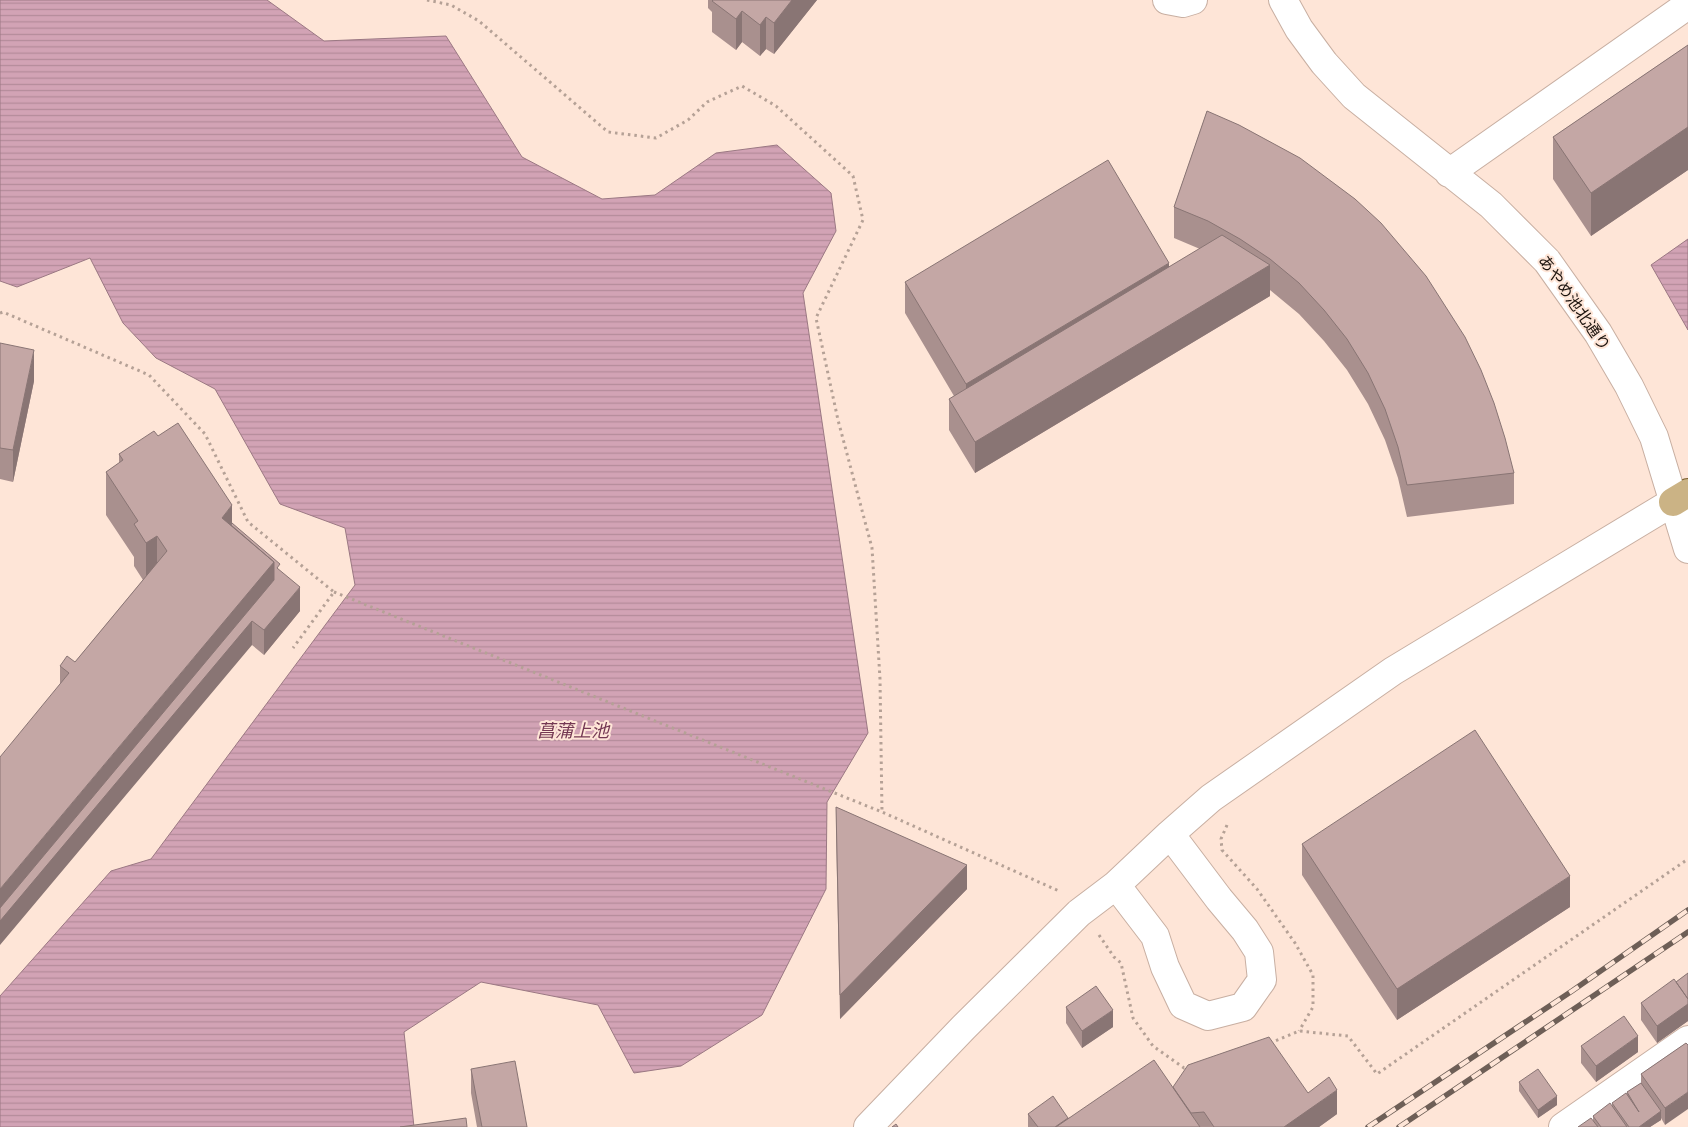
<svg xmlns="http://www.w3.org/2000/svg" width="1688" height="1127" viewBox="0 0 1688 1127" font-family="'Varela Round','Noto Sans JP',sans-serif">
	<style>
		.water { fill: url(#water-rules); stroke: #9b7883 }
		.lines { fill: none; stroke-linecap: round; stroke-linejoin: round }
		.minor-casing { stroke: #c8afa2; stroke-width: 30 }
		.major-casing { stroke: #775a27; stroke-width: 30 }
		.path { stroke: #b5a196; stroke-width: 3; stroke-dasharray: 2.5 4; stroke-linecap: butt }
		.minor { stroke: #fff; stroke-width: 28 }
		.major { stroke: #cbb385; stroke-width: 28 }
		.rail-casing { stroke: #6e5f57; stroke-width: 5.5 }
		.rail { stroke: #fee5d7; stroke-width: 4; stroke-dasharray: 11; stroke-linecap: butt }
		.wall { fill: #a9908e }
		.shaded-wall { fill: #897574 }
		.building { fill: #c4a7a5; stroke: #897574 }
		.labels { text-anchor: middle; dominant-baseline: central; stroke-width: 4; stroke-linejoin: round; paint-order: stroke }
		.street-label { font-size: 16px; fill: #1c130e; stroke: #fee5d7 }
		.water-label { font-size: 18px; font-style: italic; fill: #743853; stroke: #fee5d7 }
	</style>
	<defs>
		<pattern id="water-rules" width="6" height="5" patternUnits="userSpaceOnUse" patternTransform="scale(1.25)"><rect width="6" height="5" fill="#d2a3b5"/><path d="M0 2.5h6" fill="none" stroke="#b48b9a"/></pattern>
	</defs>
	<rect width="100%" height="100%" fill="#fee5d7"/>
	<path class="water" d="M0,0H267L324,41L446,36L522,157L602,199L655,195L716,153L777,145L831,193L836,231L803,293L868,733L827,802L826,889L762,1015L681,1066L634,1073L598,1005L481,982L404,1032L414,1127H0V996L111,871L151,859L355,585L345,528L280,504L215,389L156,358L123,323L90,258L17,287L0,281Z
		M1688,239V330L1651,265Z"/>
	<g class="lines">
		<defs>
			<path id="minor" d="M1167,0L1183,3L1193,0
				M1283,0L1299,29L1324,63L1354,96L1491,205L1547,261L1598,333L1629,386L1654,437L1688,549
				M1449,173L1688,5
				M1116,885L1155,936L1165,967L1183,1005L1208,1016L1243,1007L1262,980L1259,952L1245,930L1219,899L1170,834
				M868,1127L964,1027L1079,913L1116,885L1170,834L1211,798L1393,671L1673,502
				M1563,1127L1688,1040"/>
			<path id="major" d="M1673,502L1688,493"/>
		</defs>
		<use href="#minor" class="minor-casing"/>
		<use href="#major" class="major-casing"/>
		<path class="path" d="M427,0L451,5L479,21L608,132L656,138L688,120L707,102L742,86L776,106L853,176L863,220L816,318L838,420L872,548L880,679L882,812
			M0,313L3,312L149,375L205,434L248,522L334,592L293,648
			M334,592L882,812L1059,891
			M1227,825L1221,839L1222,850L1257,889L1295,943L1313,975V1007L1299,1031
			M1099,935L1114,957L1121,963L1133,1018L1153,1046L1184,1068L1191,1067
			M1270,1043L1299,1031L1348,1036L1377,1074L1688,859"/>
		<use href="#minor" class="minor"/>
		<use href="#major" class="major"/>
		<defs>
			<path id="rail" d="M1368,1127L1572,991L1688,910
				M1399,1127L1688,932"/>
		</defs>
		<use href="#rail" class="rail-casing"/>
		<use href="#rail" class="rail"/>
	</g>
	<path class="wall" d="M708,0H817L774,54L766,49L760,56L742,42L736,50L712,32V12L708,8Z
		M1688,45V170L1591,236L1553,179V137Z
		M1207,111L1514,473V504L1407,517L1398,478L1385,440L1368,404L1347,370L1324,341L1299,314L1270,290V296L975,473L949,430V399L954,396L905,313V282L1169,267L1200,249L1174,238V207Z
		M0,343L34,381L13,482L0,479Z
		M158,436L232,523L280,571L300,611L264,655L252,645L60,685V666L75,662L143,580L134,566V557L106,515V472L119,463V454Z
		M836,807L967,889L840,1019L836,832Z
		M1302,844L1570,907L1397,1020L1302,875Z
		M1688,973V1021L1657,1043L1641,1020V1003L1676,982Z
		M1066,1007L1113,1027L1082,1048L1066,1023Z
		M1686,1043L1665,1125L1661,1118V1120L1650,1127H1578L1593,1121V1116L1612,1106V1103L1627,1095V1092L1641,1083V1074Z
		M1581,1046L1638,1052L1596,1082L1581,1063Z
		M471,1069L527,1127H477L471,1093Z
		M1519,1082L1557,1105L1538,1118L1519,1091Z
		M1173,1088L1308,1093L1337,1114L1319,1127H1028V1114L1068,1118Z"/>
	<path class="shaded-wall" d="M792,0H817L774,54V23Z
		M742,11V42L736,50V19Z
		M766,17V49L760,56V25Z
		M1688,127V170L1591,236V193Z
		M1169,263V294L966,416V384Z
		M1270,265V296L975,473V442Z
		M34,350V381L13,482V450Z
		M232,505V545L222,518Z
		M157,536V578L146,585V543Z
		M274,562V605L252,621V645L0,945V889Z
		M300,587V611L264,655V630Z
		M967,865V889L840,1019V995Z
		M1570,876V907L1397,1020V989Z
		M1688,1004V1021L1657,1043V1026Z
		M1113,1010V1027L1082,1048V1031Z
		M1638,1036V1052L1596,1082V1066Z
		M1337,1090V1114L1319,1127H1284Z
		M1688,1092V1109L1665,1125V1108Z
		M1557,1096V1105L1538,1118V1110Z
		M1661,1111V1120L1650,1127H1639Z"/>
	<path class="building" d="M713,0H792L774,23L766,17L760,25L742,11L736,19L712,1Z
		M1688,45V127L1591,193L1553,137Z
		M1207,111L1239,125L1300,158L1355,199L1381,223L1426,276L1465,337L1481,370L1494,403L1505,438L1514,473L1407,485L1398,447L1385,409L1368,373L1347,339L1324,310L1299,283L1270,259L1240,239L1208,221L1174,207Z
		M1108,160L1169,263L966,384L905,282Z
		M1222,235L1270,265L975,442L949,399Z
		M0,343L34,350L13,450L0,448Z
		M178,423L232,505L222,518L274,562L0,889V757L69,673L60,666L67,656L75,662L167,551L157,536L146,543L134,524L138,521L106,472L123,460L119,454L154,431L158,436Z
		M232,523L280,564L277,568L300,587L264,630L252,621L0,921V908L274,580V562L231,525Z
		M1475,730L1570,876L1397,989L1302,844Z
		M836,807L967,865L840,995Z
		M1688,973V999L1676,982Z
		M1674,979L1688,999V1004L1657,1026L1641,1003Z
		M1096,986L1113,1010L1082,1031L1066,1007Z
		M1624,1016L1638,1036L1596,1066L1581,1046Z
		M1269,1037L1308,1093L1329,1077L1337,1090L1284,1127H1214L1204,1112L1191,1113L1173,1087L1188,1065Z
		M1686,1043L1688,1045V1092L1665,1108L1641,1074Z
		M1154,1060L1200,1127H1056Z
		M515,1061L527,1127H482L471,1069Z
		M1538,1069L1557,1096L1538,1110L1519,1082Z
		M1641,1083L1661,1111L1639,1127H1629L1612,1103L1626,1093L1639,1112L1627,1092Z
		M1053,1096L1068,1118L1055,1127H1038L1028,1114Z
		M1610,1103L1627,1127H1601L1593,1116Z
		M466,1118L467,1127H400Z
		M1591,1118L1598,1127H1578Z
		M896,1124L898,1127H892Z"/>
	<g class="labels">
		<g class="street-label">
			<text transform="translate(1574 303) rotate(55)">あやめ池北通り</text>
		</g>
		<g class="water-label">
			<text x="573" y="731">菖蒲上池</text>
		</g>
	</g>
</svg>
